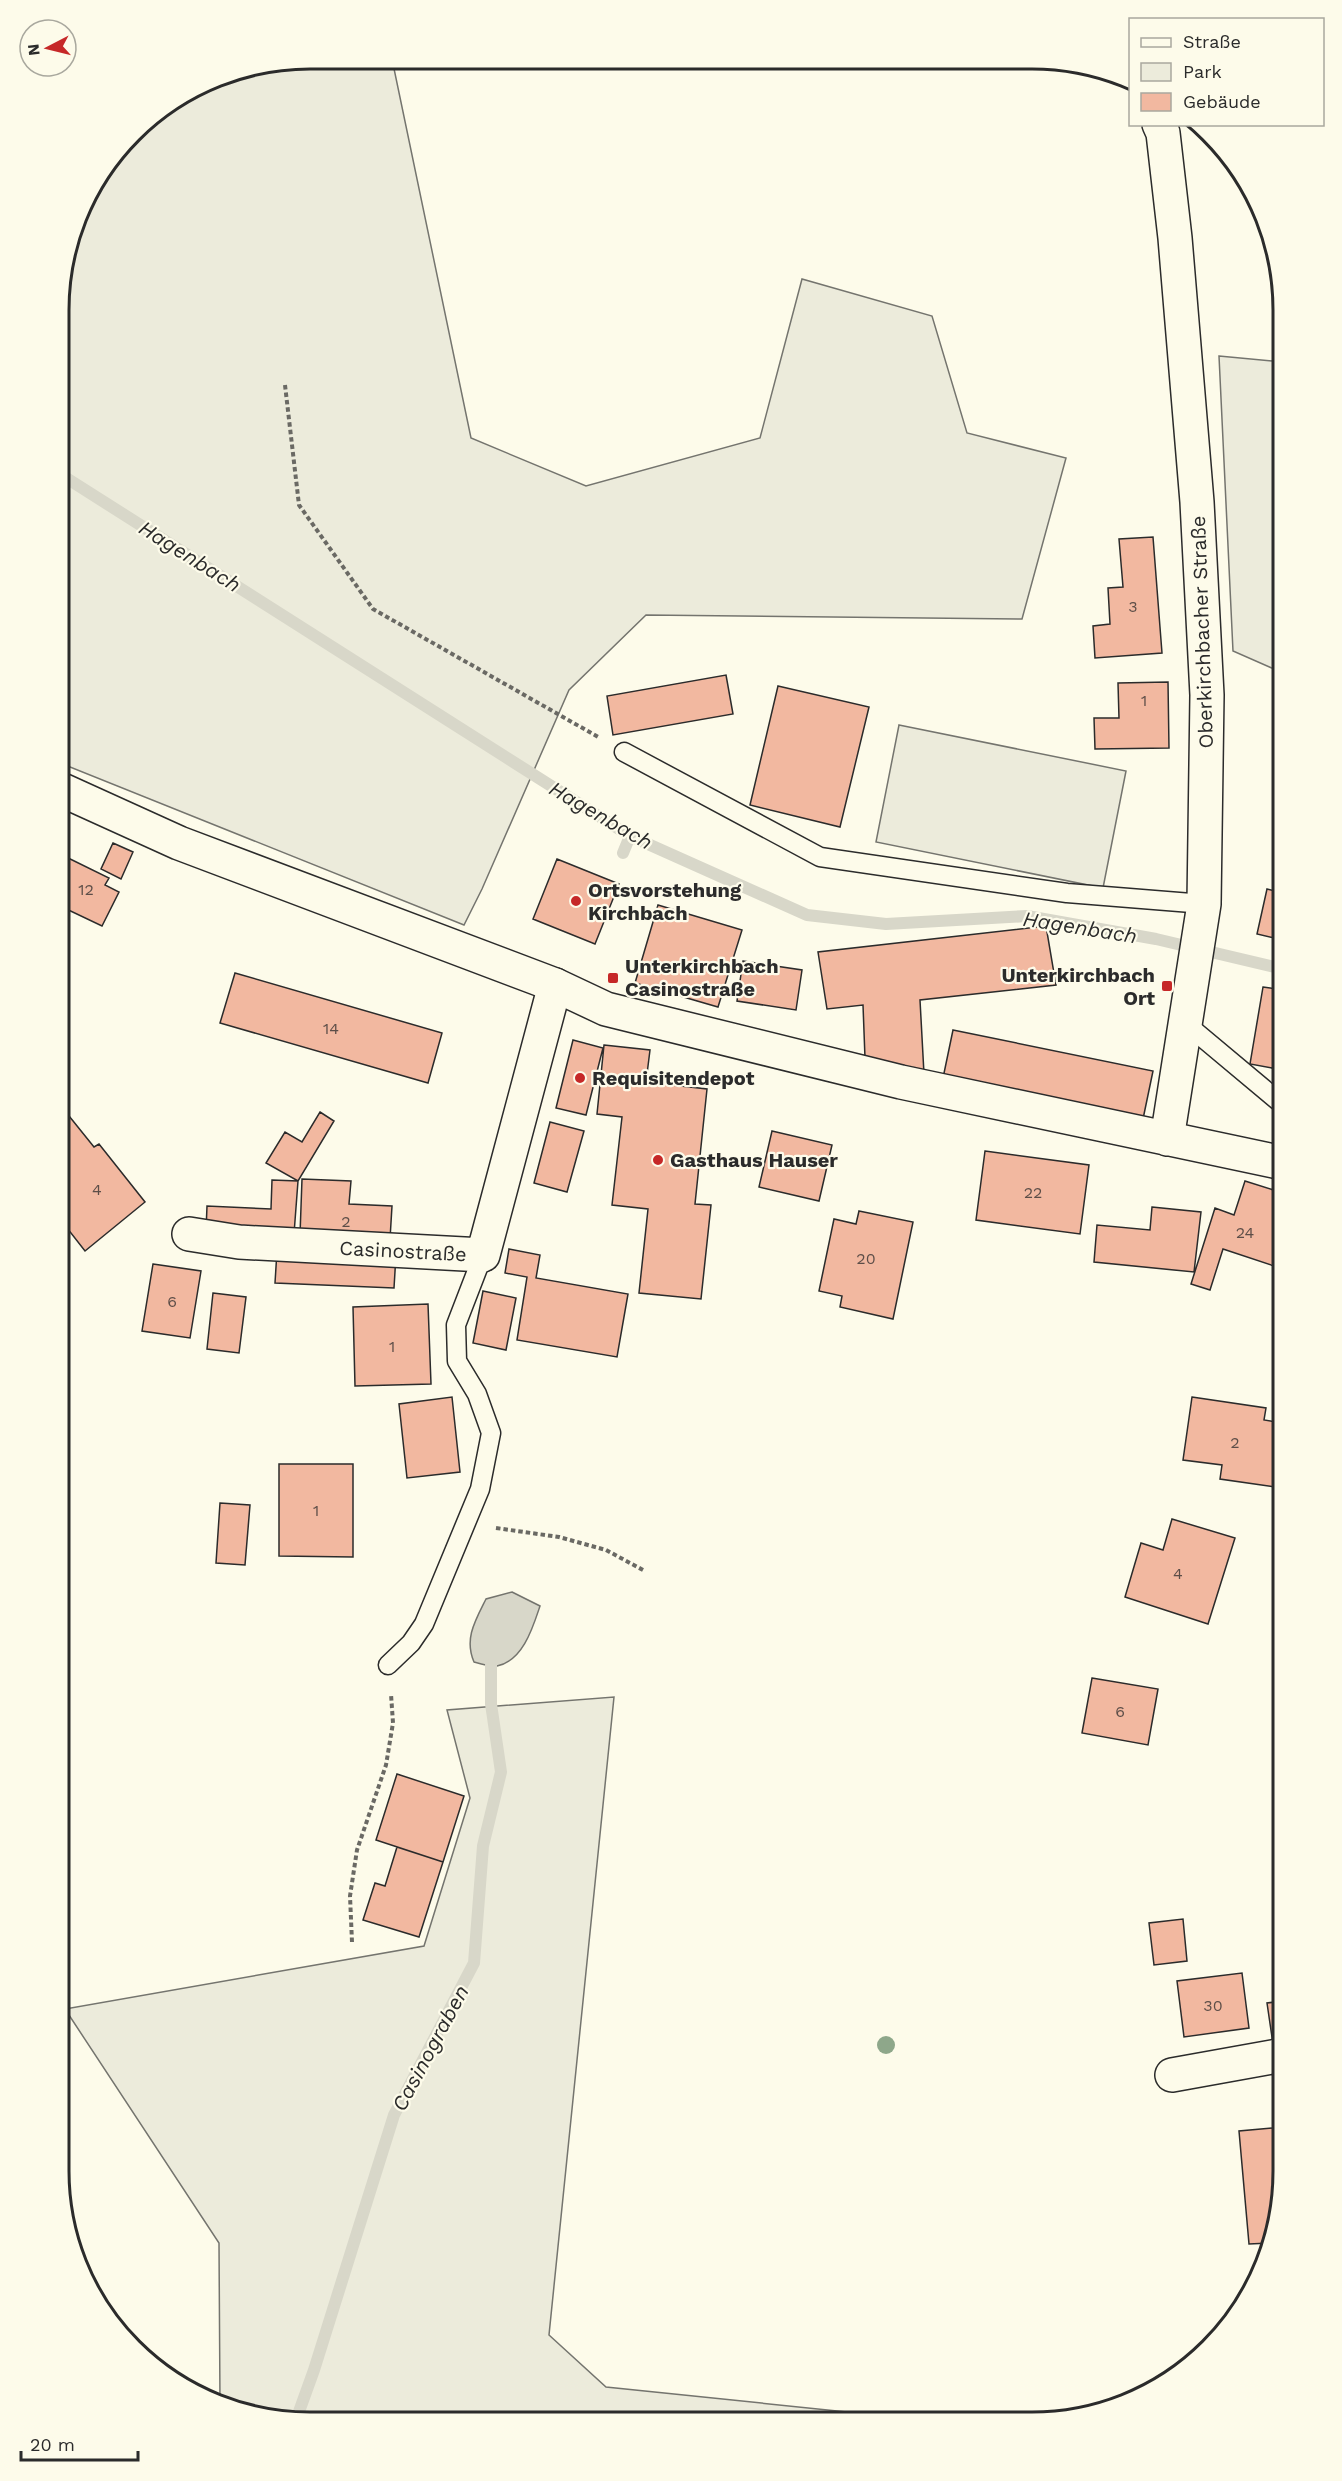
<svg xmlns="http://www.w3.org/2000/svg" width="1342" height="2481" viewBox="0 0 1342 2481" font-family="'Work Sans',sans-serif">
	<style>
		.green { fill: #ecebdb; stroke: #74746e; stroke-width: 1.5 }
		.water { fill: #d8d7c9; stroke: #74746e; stroke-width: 1.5 }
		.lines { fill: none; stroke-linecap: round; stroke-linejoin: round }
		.stream { stroke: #d8d7c9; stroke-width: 12 }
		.building { fill: #f2b8a0; stroke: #2b2b2b; stroke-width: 1.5 }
		.service-casing { stroke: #2b2b2b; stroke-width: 21 }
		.minor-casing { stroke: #2b2b2b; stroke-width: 36 }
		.tertiary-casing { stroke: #2b2b2b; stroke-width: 36 }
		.path { stroke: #6a6964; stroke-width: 4; stroke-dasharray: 4.5 3; stroke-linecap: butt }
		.service { stroke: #fdfbea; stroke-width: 18 }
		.minor { stroke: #fdfbea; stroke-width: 33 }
		.tertiary { stroke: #fdfbea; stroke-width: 33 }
		.tree { fill: #8ea78a }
		.poi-dot { fill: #c62828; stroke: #fdfbea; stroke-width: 2 }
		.labels { text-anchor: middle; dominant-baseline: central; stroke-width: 4.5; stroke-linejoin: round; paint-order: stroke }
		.number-label { font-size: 16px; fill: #5d4e48 }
		.street-label { font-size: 20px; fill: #2b2b2b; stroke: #fdfbea }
		.poi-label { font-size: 20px; font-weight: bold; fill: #2b2b2b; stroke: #fdfbea; text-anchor: start }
		.water-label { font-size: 21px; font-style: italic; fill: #2b2b2b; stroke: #fdfbea }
		.rim { fill: none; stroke: #2b2b2b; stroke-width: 3 }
	</style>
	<rect width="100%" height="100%" fill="#fdfbea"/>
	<path class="green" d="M310,59H392L471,438L586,486L760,438L802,279L932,316L967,433L1066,458L1022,619L646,615L569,690L482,889L464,925L60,763V525L64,515L60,512L61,277L85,198L144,121L214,78Z
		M1219,356L1283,362V673L1233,651Z
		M899,725L1126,771L1103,888L876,842Z
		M614,1697L549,2335L606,2387L944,2422L277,2420L220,2403L219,2243L65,2009L424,1946L470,1798L447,1710Z"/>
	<path class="water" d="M512,1592L540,1606C533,1627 523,1661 497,1666C491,1667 481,1664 474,1662C464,1639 475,1621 486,1599Z"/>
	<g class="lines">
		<path class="stream" d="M60,474L630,836L807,915L886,924L1027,916L1156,939L1283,969
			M623,853L630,836
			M296,2420L314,2370L394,2115L474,1963L483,1846L501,1772L491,1704V1665"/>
	</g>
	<path class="building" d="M1153,537L1162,653L1095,658L1093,626L1110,624L1108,588L1123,587L1119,539Z
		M726,675L733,714L613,735L607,696Z
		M1168,682L1169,748L1095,749L1094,718H1119L1118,683Z
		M778,686L869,707L840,827L750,805Z
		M113,843L133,852L121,879L101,869Z
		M60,854L109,878L105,885L119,892L102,926L60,906Z
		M557,859L619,884L595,944L533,919Z
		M1267,889L1283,893V940L1257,934Z
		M658,905L742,930L718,1007L635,983Z
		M1046,926L1056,985L920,1000L924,1074L865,1058L863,1005L827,1009L818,952Z
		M743,961L802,970L796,1010L737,1001Z
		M235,973L442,1033L428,1083L220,1023Z
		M1263,987L1283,990V1070L1250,1064Z
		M953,1030L1153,1071L1143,1119L943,1078Z
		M573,1040L603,1048L586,1115L556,1108Z
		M604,1045L650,1050L646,1082L707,1089L695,1204L711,1205L701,1299L639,1293L648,1209L612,1205L622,1117L597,1114Z
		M61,1106L94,1147L99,1144L145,1202L85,1251L60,1219V1176L66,1171L60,1162Z
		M320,1112L334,1121L298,1181L266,1163L285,1132L302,1142Z
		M550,1122L584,1131L567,1192L534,1183Z
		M772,1131L832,1145L819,1201L759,1187Z
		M985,1151L1089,1165L1080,1234L976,1220Z
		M302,1179L351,1181L349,1204L392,1206L390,1239L300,1235Z
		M272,1180L298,1181L294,1234L206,1231L207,1206L271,1209Z
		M1245,1181L1283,1193V1269L1223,1249L1210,1290L1191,1284L1215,1208L1234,1215Z
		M1152,1207L1201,1212L1194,1272L1094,1262L1097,1225L1150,1230Z
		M859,1211L913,1222L893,1319L840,1307L842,1296L819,1291L834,1219L856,1224Z
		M509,1249L540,1255L536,1278L628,1294L617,1357L517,1340L527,1277L505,1273Z
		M277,1251L396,1255L394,1288L275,1283Z
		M153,1264L201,1271L190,1338L142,1331Z
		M483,1291L516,1298L506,1350L473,1343Z
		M213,1293L246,1297L239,1353L207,1349Z
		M428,1304L431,1384L355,1386L353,1307Z
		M452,1397L460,1472L407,1478L399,1404Z
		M1192,1397L1266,1408L1264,1420L1283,1423V1488L1220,1479L1222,1465L1183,1460Z
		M279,1464H353V1557L279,1556Z
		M220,1503L250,1505L245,1565L216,1563Z
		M1172,1519L1235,1538L1208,1624L1125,1597L1141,1543L1163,1550Z
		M1092,1678L1158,1689L1148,1745L1082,1733Z
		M397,1774L464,1796L443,1862L376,1840Z
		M397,1847L443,1862L419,1937L363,1920L375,1883L385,1886Z
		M1183,1919L1187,1961L1154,1965L1149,1923Z
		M1242,1973L1249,2028L1184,2037L1177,1981Z
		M1283,2001V2042L1273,2044L1267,2003Z
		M1283,2127V2188L1270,2243L1249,2244L1239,2131Z"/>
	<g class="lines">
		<defs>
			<path id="service" d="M624,752L820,857L1067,893L1204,904
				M1185,1023L1283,1105
				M388,1665L411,1643L424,1624L480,1489L491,1433L477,1394L457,1361L456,1325L483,1255"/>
			<path id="minor" d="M189,1234L239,1242L483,1255L555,985
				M1172,2075L1283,2055"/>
			<path id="tertiary" d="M1159,124L1163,133L1175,238L1197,502L1207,695L1204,904L1167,1139
				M60,789L179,843L555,985L606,1009L901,1082L1283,1163"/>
		</defs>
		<use href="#service" class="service-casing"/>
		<use href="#minor" class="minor-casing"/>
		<use href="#tertiary" class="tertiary-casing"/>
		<path class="path" d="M285,385L299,505L373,609L600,738
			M496,1528L559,1537L606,1550L643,1570
			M352,1942L350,1896L357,1850L386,1765L393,1723L391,1694"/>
		<use href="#service" class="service"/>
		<use href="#minor" class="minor"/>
		<use href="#tertiary" class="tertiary"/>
	</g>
	<circle class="tree" cx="886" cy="2045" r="9"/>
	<g class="poi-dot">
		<circle cx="576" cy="901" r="6"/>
		<rect x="607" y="972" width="12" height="12" rx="3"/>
		<rect x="1161" y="980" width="12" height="12" rx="3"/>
		<circle cx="580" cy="1078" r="6"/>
		<circle cx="658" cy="1160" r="6"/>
	</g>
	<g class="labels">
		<g class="number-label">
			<text x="1133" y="606">3</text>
			<text x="1144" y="700">1</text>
			<text x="86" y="889">12</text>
			<text x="331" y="1028">14</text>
			<text x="97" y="1189">4</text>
			<text x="1033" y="1192">22</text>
			<text x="346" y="1221">2</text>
			<text x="1245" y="1232">24</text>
			<text x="866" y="1258">20</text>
			<text x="172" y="1301">6</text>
			<text x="392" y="1346">1</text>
			<text x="1235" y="1442">2</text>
			<text x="316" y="1510">1</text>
			<text x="1178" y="1573">4</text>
			<text x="1120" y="1711">6</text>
			<text x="1213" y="2005">30</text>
		</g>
		<g class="street-label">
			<text transform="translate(1202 632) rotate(-92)">Oberkirchbacher Straße</text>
			<text transform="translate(403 1251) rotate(3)">Casinostraße</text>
		</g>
		<g class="poi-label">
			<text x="588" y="890">Ortsvorstehung<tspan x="588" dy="23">Kirchbach</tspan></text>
			<text x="625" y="966">Unterkirchbach<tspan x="625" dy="23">Casinostraße</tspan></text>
			<text x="1155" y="975" text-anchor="end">Unterkirchbach<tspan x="1155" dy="23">Ort</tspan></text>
			<text x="592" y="1078">Requisitendepot</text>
			<text x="670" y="1160">Gasthaus Hauser</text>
		</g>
		<g class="water-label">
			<text transform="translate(190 556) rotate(32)">Hagenbach</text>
			<text transform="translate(601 815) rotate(30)">Hagenbach</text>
			<text transform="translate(1080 927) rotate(9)">Hagenbach</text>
			<text transform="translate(430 2048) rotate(-62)">Casinograben</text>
		</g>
	</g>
	<path d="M0 0H1342V2481H0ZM310 69H1032A241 241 0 0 1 1273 310V2171A241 241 0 0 1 1032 2412H310A241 241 0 0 1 69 2171V310A241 241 0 0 1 310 69Z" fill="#fdfbea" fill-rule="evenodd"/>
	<path class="rim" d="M310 69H1032A241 241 0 0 1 1273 310V2171A241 241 0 0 1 1032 2412H310A241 241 0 0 1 69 2171V310A241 241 0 0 1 310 69Z"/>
	<rect x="1129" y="18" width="195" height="108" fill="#fdfbea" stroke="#a9a89e" stroke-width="1.5"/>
	<rect x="1141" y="38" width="30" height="9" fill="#fdfbea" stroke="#a9a89e" stroke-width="1.5"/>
	<text x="1183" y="48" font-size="18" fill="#2b2b2b">Straße</text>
	<rect x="1141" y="63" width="30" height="18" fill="#ecebdb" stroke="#a9a89e" stroke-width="1.5"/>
	<text x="1183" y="78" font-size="18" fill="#2b2b2b">Park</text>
	<rect x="1141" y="93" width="30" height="18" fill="#f2b8a0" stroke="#a9a89e" stroke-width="1.5"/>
	<text x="1183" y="108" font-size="18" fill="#2b2b2b">Gebäude</text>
	<g transform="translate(48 48) rotate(263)"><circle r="28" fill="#fdfbea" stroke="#a9a89e" stroke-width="1.5"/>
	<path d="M0-4.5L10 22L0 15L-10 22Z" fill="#c62828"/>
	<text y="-9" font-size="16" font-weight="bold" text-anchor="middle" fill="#2b2b2b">N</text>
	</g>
	<path d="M21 2451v9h117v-9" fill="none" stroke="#2b2b2b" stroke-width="3"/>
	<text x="30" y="2451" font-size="18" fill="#2b2b2b" stroke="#fdfbea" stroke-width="4.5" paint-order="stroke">20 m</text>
</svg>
